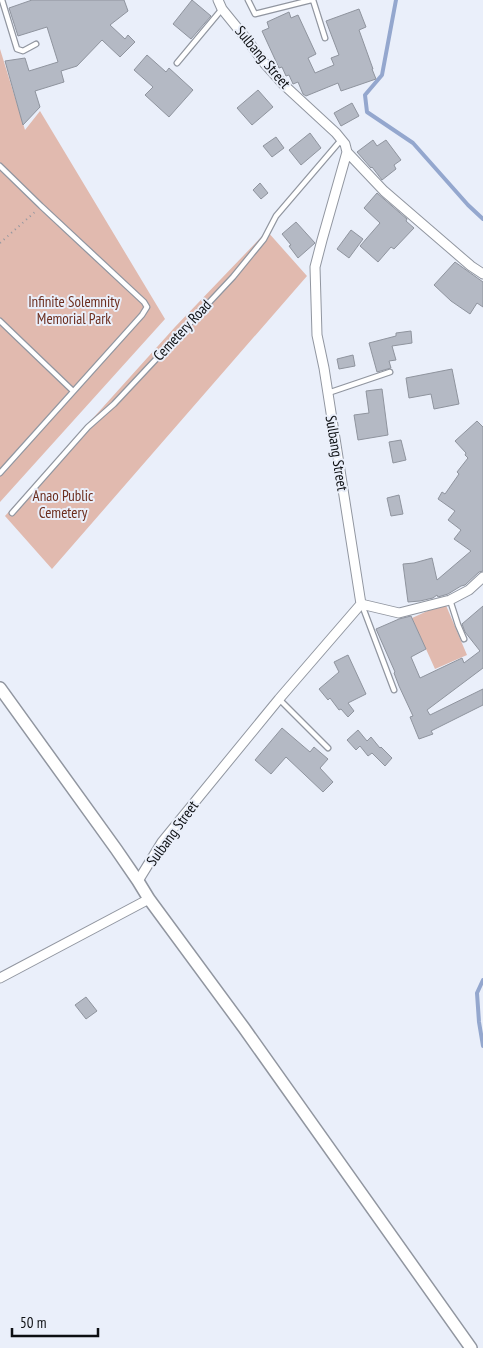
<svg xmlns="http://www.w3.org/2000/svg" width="483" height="1348" viewBox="0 0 483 1348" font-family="'PT Sans Narrow',sans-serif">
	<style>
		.green { fill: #e1baaf }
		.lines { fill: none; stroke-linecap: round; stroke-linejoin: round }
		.stream { stroke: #94a7ce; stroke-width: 4 }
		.building { fill: #b4b9c4; stroke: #8f949e }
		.service-casing { stroke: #9196a0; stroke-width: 7 }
		.minor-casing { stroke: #9196a0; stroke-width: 11 }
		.tertiary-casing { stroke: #9196a0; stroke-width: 14 }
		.path { stroke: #93979f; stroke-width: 2; stroke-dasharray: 1 4; stroke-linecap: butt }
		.service { stroke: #fff; stroke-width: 4.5 }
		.minor { stroke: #fff; stroke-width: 9 }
		.tertiary { stroke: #fff; stroke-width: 11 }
		.labels { text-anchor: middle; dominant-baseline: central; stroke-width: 4; stroke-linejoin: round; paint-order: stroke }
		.street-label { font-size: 15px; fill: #0d0f12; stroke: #eaeffa }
		.park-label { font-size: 15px; fill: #6c2e1f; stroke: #eaeffa }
	</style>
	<rect width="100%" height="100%" fill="#eaeffa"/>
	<path class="green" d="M0,49L25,130L40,111L165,319L0,502Z
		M267,231L307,276L52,569L5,516L175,327Z
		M445,603L467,655L435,669L412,618Z"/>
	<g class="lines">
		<path class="stream" d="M396,0L382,75L365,95L367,112L413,143L468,205L483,219
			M483,980L477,993L479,1022L483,1046"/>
	</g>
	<path class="building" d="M32,0H124L128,11L110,25L125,39L128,35L135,42L120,57L102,40L77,66L61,71L64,82L35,91L40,107L23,125L5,61L25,58L29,71L58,62L47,27L18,36L9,8Z
		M192,0L211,16L191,39L173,24Z
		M359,9L366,27L359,30L373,69H372L376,79L341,91L338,83L306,96L303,94L298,82L293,84L289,75L286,76L282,67L279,68L262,31L269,28L267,22L289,12L291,18L298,15L316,54L308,58L315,73L334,65L331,58L339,55L326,21Z
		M147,55L166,72L169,68L193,90L169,117L145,95L153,87L134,70Z
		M258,90L273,107L252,125L237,108Z
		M352,103L359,116L341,126L334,113Z
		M310,133L321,148L301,165L289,150Z
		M276,137L284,148L272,157L263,146Z
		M373,140L377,146L386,140L401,160L394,165L396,169L382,180L372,167L371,168L357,152Z
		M260,183L268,193L261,199L253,190Z
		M377,193L407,219L406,221L414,228L394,249L391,247L378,262L360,246L380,223L364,208Z
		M296,222L315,243L298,258L289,246L291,245L282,234Z
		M351,230L363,239L349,258L337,249Z
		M455,262L483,282V307L477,303L470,314L451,301L434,285Z
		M411,331L412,343L392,346L396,360L389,361L391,368L377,372L369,343L396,336V333Z
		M353,355L355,366L339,369L337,359Z
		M452,369L459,404L434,409L431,394L409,398L406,378Z
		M382,389L388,435L358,440L354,415L369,413L366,391Z
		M477,421L483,427V571L479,572L465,585L461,586L448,594L438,597L437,595L433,598L420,601L408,602L403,564L414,563L432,558L437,580L471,551L454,539L461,530L448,520L455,511L438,499L442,492L445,494L459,474L457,472L468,458L465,455L466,453L455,441Z
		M401,440L406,460L393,463L389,442Z
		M399,495L403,514L391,516L387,498Z
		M483,606V668L427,710L430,715L483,689V705L431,731L433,734L419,739L410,717L413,716L399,686L394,673L395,672L376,629L399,619L411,616L426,649L411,657L420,678L462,658L464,663L480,651L465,632L462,624Z
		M348,655L366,694L348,703L354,711L348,717L341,709L339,710L330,698L328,700L319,689L339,672L334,662Z
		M282,728L310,752L314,747L328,759L320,768L333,782L323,792L286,757L271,774L255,760Z
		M358,730L367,741L371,737L380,748L381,747L392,758L385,766L372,753L368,756L360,746L356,750L347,740Z
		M86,997L97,1011L86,1019L75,1005Z"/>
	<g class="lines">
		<defs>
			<path id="service" d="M2,0L17,49L23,51L36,44
				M248,0L255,14L311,0
				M313,0L325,38
				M177,63L222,9
				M0,166L41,206L144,302L147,307L142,315L0,473
				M0,321L73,391
				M328,393L390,372
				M12,513L88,427L114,404L233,277L264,239L276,216L341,140
				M450,600L458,625L464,639
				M362,605L394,690
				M279,699L328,748"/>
			<path id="minor" d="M347,152L384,191L471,266L483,274
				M361,604L399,613L450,600L469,590L483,577
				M138,881L162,842L279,699L361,604L324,368L317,335L315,267L322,240L347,152L345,144L336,133L284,85L265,64L248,41L222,9L218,0
				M0,978L149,899"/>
			<path id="tertiary" d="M0,688L116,849L138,881L149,899L244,1028L471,1348"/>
		</defs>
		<use href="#service" class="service-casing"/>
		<use href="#minor" class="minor-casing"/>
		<use href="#tertiary" class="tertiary-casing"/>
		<path class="path" d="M0,243L36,211"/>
		<use href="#service" class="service"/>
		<use href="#minor" class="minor"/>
		<use href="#tertiary" class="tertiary"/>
	</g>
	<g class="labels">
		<g class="street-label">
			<text transform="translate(263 57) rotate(50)">Sulbang Street</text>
			<text transform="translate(182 330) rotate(-47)">Cemetery Road</text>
			<text transform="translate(337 453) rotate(81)">Sulbang Street</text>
			<text transform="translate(172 833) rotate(-54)">Sulbang Street</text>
		</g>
		<g class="park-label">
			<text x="74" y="301">Infinite Solemnity<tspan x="74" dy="17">Memorial Park</tspan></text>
			<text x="63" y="495">Anao Public<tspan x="63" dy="17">Cemetery</tspan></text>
		</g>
	</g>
	<path d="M12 1328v8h86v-8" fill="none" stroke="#0d0f12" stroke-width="2.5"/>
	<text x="20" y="1328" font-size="15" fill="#0d0f12" stroke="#eaeffa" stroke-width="4" paint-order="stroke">50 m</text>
</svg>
